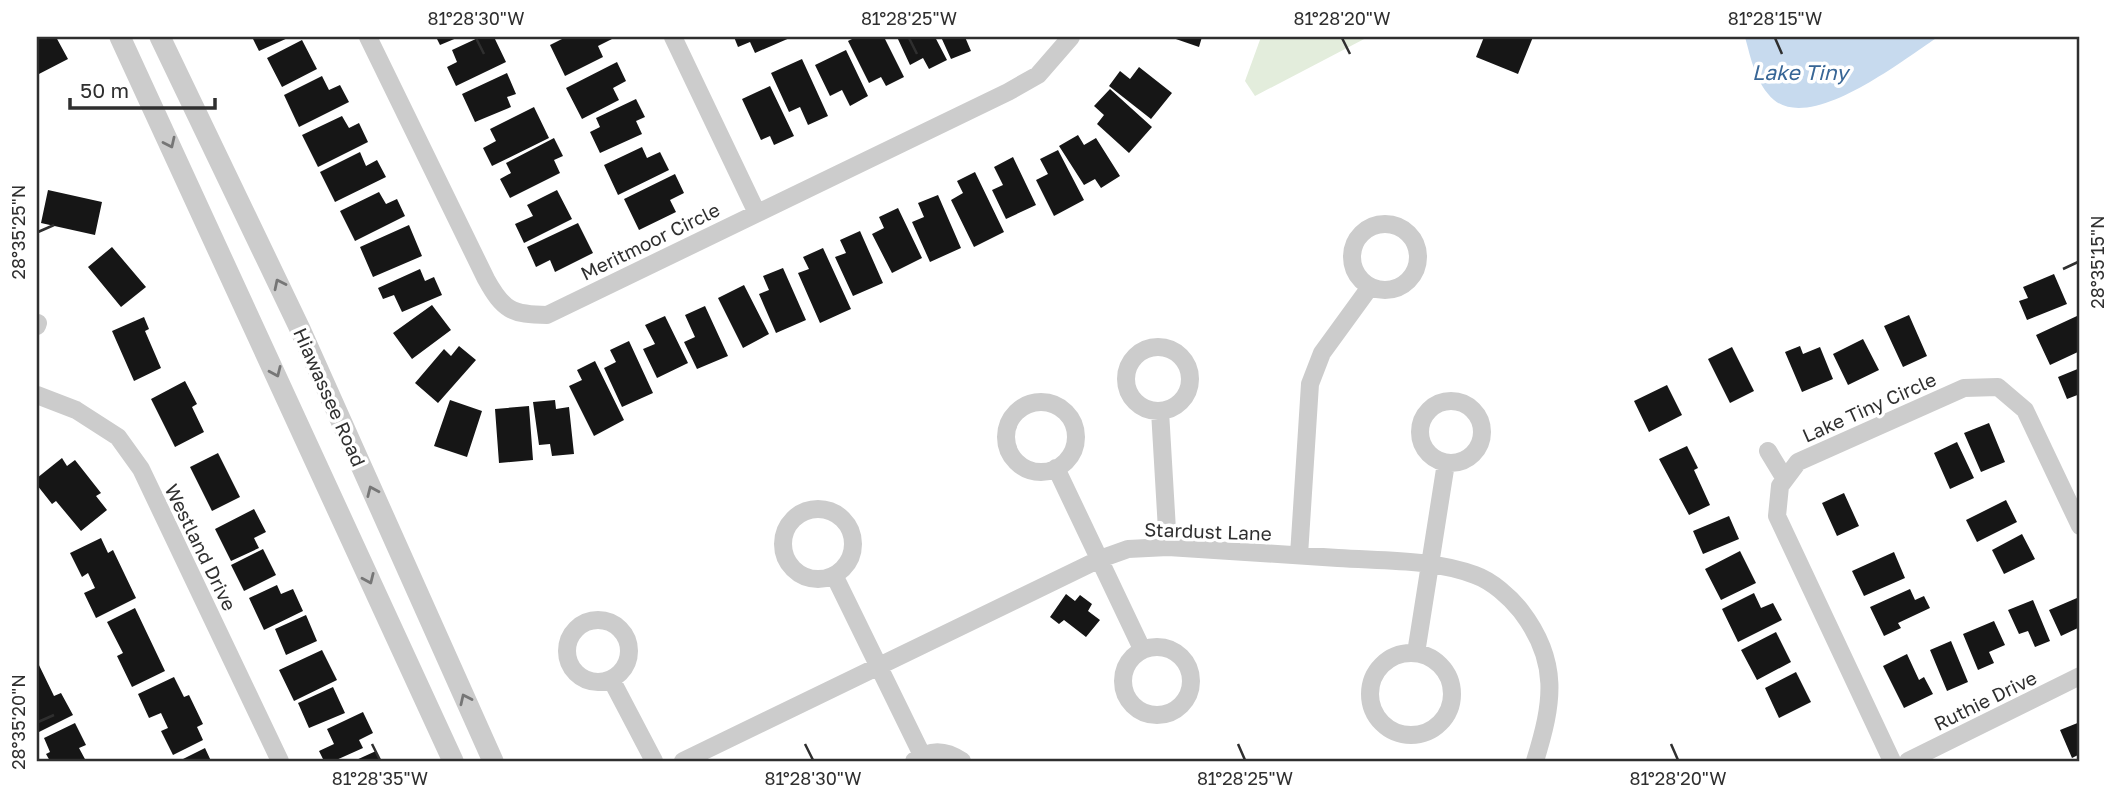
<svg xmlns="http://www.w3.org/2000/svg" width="2117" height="798" viewBox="0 0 2117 798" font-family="'Golos Text',sans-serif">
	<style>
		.green { fill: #e3eddc }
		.water { fill: #c7daee }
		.building { fill: #161616 }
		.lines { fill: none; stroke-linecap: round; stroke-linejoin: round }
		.minor { stroke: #ccc; stroke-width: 18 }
		.tertiary { stroke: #ccc; stroke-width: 21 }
		.oneway { stroke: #767676 }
		.ticks { fill: none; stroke: #2f2f2f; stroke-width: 2.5 }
		.labels { text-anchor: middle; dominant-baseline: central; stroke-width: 7; stroke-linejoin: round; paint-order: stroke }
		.street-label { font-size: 19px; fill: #2f2f2f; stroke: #fff }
		.water-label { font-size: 21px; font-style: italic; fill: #386696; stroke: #fff }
		.neatline { fill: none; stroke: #2f2f2f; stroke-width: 2.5 }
		.ticks-label { font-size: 18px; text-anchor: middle; fill: #2f2f2f }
	</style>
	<rect width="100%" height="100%" fill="#fff"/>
	<path class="green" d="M1261,37H1368L1255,96L1245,81Z"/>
	<path class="water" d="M1745,37H1938C1904,59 1813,132 1774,100C1756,84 1751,59 1745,37Z"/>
	<path class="building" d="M37,37H56L68,59L37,75Z
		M252,37H290L259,51Z
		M436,37H459L440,45Z
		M480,37H494L506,62L456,86L447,67L457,62L452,50Z
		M566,37H611L612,39L598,46L603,57L565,76L550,45Z
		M734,37H792L755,53L750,42L738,47Z
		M856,37H884L904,77L886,86L881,77L869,83L848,41Z
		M897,37H935L947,60L929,69L923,58L910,65Z
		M941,37H965L971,51L951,59Z
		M1170,37H1202L1199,47Z
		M1484,37H1533L1518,74L1476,57Z
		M302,40L317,69L282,87L267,58Z
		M846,50L868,96L850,106L842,90L830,96L815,65Z
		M802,59L828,116L808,125L800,107L789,112L771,73Z
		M617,62L626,81L613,88L619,100L582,119L566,88Z
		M1139,67L1172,93L1151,119L1109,86L1120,71L1130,79Z
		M507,73L516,94L507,97L511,107L475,122L462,94Z
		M322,76L329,90L340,85L349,102L299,127L284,95Z
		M770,86L794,136L774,145L770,136L761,140L742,99Z
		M1110,89L1152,127L1129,153L1097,124L1104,115L1094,106Z
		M636,99L645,117L636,121L642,134L600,153L590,132L600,127L596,118Z
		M534,107L549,138L492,166L483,148L496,141L490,129Z
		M342,116L349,128L359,123L368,142L318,167L302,135Z
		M1078,135L1084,145L1096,138L1120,176L1101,188L1095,179L1084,185L1059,146Z
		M554,138L563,156L554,160L560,173L510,198L500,179L511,173L506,163Z
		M642,147L647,158L660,152L669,170L618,195L604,165Z
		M1058,150L1084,200L1054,216L1036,180L1048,174L1040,159Z
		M360,152L366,166L377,160L386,177L335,202L320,172Z
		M1013,157L1036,205L1006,219L992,190L1003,185L994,167Z
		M975,172L1004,232L974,247L951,200L963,193L957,181Z
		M675,174L684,193L670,200L676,212L639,230L624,199Z
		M48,190L102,202L95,235L41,223Z
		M557,190L572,219L524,243L515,224L533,216L527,205Z
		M379,192L386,204L397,199L405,216L355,241L340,211Z
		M938,195L961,248L930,262L912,222L924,217L918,203Z
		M898,208L922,258L892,273L872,234L884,228L879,217Z
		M578,223L593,253L555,272L550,260L536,267L527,247Z
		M409,225L422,256L373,277L360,247Z
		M860,231L883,283L853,296L835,257L846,253L840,240Z
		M112,247L146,287L121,307L88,267Z
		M823,248L851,309L820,323L798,273L809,269L803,257Z
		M783,268L806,320L776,333L759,294L769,290L763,276Z
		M420,269L425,281L434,277L442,295L402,312L394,295L383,299L378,288Z
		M2054,274L2067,304L2027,320L2019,301L2028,298L2023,287Z
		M744,285L769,334L743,348L718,298Z
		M432,305L451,330L412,359L393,333Z
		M705,306L728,356L697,369L684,342L695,337L685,315Z
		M1909,315L1927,356L1903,367L1884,326Z
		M665,316L688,363L657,378L643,349L655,344L645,325Z
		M2077,316L2080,324V351L2050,365L2036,335Z
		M144,317L149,329L145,331L161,368L134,381L112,331Z
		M1863,339L1879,370L1848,385L1833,354Z
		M629,341L653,393L622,407L604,368L616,362L610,350Z
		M459,346L476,360L438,403L415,383L444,349L451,356Z
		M1800,346L1803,354L1820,347L1833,379L1802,392L1785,352Z
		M1732,347L1754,391L1730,403L1708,359Z
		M595,361L624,420L594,436L569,386L582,380L577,370Z
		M2080,368V394L2067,399L2058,377Z
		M185,381L197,404L192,407L204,432L175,447L151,399Z
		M1667,385L1682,415L1649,432L1634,401Z
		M450,400L482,411L467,457L434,446Z
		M555,400L556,409L569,407L574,454L552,456L550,444L539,445L533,402Z
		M529,406L533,460L499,463L495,409Z
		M1989,423L2005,462L1981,472L1964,433Z
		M1957,442L1974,478L1950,489L1934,453Z
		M1687,446L1698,468L1694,470L1710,505L1689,515L1659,459Z
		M218,453L240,497L212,511L190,467Z
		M62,458L67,466L75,460L101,493L96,496L107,510L81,531L56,501L52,504L37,485V478Z
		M1844,493L1859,526L1837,536L1822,503Z
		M2006,500L2017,522L1977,542L1966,520Z
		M254,509L266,532L254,538L259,548L231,561L215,529Z
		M1729,516L1739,539L1703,554L1693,531Z
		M2022,534L2035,559L2004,574L1992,550Z
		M101,538L108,553L113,550L136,598L96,618L84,593L95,588L88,573L82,577L70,553Z
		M263,549L276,575L244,591L231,565Z
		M1740,551L1756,583L1721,600L1705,569Z
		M1894,552L1905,578L1864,596L1852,571Z
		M277,585L281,594L293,589L303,611L264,630L249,598Z
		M1910,589L1915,600L1924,596L1930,608L1898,623L1901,628L1884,636L1870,607Z
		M1754,593L1761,608L1773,603L1782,620L1738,642L1722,609Z
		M1066,594L1075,601L1080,595L1092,604L1088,611L1100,620L1086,637L1064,620L1059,624L1050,617Z
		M2077,598L2080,606V627L2061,636L2049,610Z
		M2033,600L2050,641L2035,647L2028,631L2019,634L2008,610Z
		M135,608L165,671L132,687L117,656L123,653L107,622Z
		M306,615L317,641L286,655L275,629Z
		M1994,621L2005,645L1989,652L1994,663L1978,670L1963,634Z
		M1776,632L1791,662L1757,680L1741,650Z
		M1951,641L1968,682L1947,691L1930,650Z
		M322,650L337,680L294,701L279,670Z
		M1907,654L1919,680L1924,677L1933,694L1904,708L1883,666Z
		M37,661L54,696L61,693L73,715L37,733Z
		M1796,672L1811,702L1779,718L1765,688Z
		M174,677L184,697L189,695L203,724L197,727L203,740L173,755L161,731L168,728L161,713L149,718L138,694Z
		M333,687L345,713L309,728L298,703Z
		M363,712L373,733L359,740L363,748L334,761H324L319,751L334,744L327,729Z
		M2080,722V754L2072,758L2060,730Z
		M75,723L86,745L79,748L86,761H50L46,754L50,752L44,738Z
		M205,748L211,761H179Z
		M376,751L381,761H354Z"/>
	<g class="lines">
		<path class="minor" d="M368,37L486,279C503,310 512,315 547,315L1008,92L1038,75L1071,37
			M673,37L757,213
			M1352 257a33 33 0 1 1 66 0a33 33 0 1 1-66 0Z
			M37,326L38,323
			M1126 379a32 32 0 1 1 64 0a32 32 0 1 1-64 0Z
			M37,395L76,410L118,437L141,469L280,761
			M1420 432a31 31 0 1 1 62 0a31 31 0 1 1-62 0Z
			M1006 437a35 35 0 1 1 70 0a35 35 0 1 1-70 0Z
			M1160,411L1168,547
			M1768,451L1785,479
			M1056,468L1142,649
			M783 544a35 35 0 1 1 70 0a35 35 0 1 1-70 0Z
			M1299,555L1310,384L1322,353L1370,287
			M834,575L922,755
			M567 651a31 31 0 1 1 62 0a31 31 0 1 1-62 0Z
			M1123 681a34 34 0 1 1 68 0a34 34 0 1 1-68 0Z
			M1370 694a41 41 0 1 1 82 0a41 41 0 1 1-82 0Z
			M1416,653L1446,463
			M611,679L654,761
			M683,761L1100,559L1128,549L1168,547C1224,551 1281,554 1338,558C1383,561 1432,559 1475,575C1492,581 1510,597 1521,611C1560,662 1553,703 1535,761
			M914,761C930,749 946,750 962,761
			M1892,761L1777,516L1780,486L1798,462L1964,388L1998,387L2025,410L2080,526
			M1908,761L2080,676"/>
		<path class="tertiary" d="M120,37L453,761
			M160,37L300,329L493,761"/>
	</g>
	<defs><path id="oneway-chevron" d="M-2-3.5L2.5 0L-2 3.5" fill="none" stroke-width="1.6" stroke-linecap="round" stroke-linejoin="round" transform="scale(1.75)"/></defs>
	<g class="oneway">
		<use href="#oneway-chevron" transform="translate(170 143) rotate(65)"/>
		<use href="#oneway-chevron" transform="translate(279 284) rotate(-116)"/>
		<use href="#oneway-chevron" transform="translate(276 372) rotate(66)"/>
		<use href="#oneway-chevron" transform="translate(372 491) rotate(-114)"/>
		<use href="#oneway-chevron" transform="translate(369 579) rotate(66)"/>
		<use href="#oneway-chevron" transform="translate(465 699) rotate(-115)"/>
	</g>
	<path class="ticks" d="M476,38L484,54M909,38L917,54M1342,38L1350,54M1775,38L1782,54M38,232L54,225M2063,269L2078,262M38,722L54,715M372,744L380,760M805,744L813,760M1238,744L1245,760M1671,744L1678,760"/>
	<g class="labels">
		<g class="street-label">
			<text transform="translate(650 241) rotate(-26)">Meritmoor Circle</text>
			<text transform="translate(330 397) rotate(66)">Hiawassee Road</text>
			<text transform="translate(1869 407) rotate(-24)">Lake Tiny Circle</text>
			<text transform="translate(1208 531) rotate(2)">Stardust Lane</text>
			<text transform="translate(201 547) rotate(64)">Westland Drive</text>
			<text transform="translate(1985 700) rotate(-26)">Ruthie Drive</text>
		</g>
		<g class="water-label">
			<text x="1800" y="72">Lake Tiny</text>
		</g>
	</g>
	<rect width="2117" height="798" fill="none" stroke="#ffffff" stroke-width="77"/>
	<path d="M70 98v10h145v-10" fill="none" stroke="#2f2f2f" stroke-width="3.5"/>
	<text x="80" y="98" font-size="21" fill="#2f2f2f" stroke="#ffffff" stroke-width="5" paint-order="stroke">50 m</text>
	<rect x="38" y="38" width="2040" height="722" class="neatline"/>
	<g class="ticks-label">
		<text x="476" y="25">81°28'30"W</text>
		<text x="909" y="25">81°28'25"W</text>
		<text x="1342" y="25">81°28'20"W</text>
		<text x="1775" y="25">81°28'15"W</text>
		<text transform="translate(19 232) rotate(-90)" y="6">28°35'25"N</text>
		<text transform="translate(2098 262) rotate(-90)" y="6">28°35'15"N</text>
		<text transform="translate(19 722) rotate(-90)" y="6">28°35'20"N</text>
		<text x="380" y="785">81°28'35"W</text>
		<text x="813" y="785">81°28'30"W</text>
		<text x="1245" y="785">81°28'25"W</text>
		<text x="1678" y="785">81°28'20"W</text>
	</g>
</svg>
